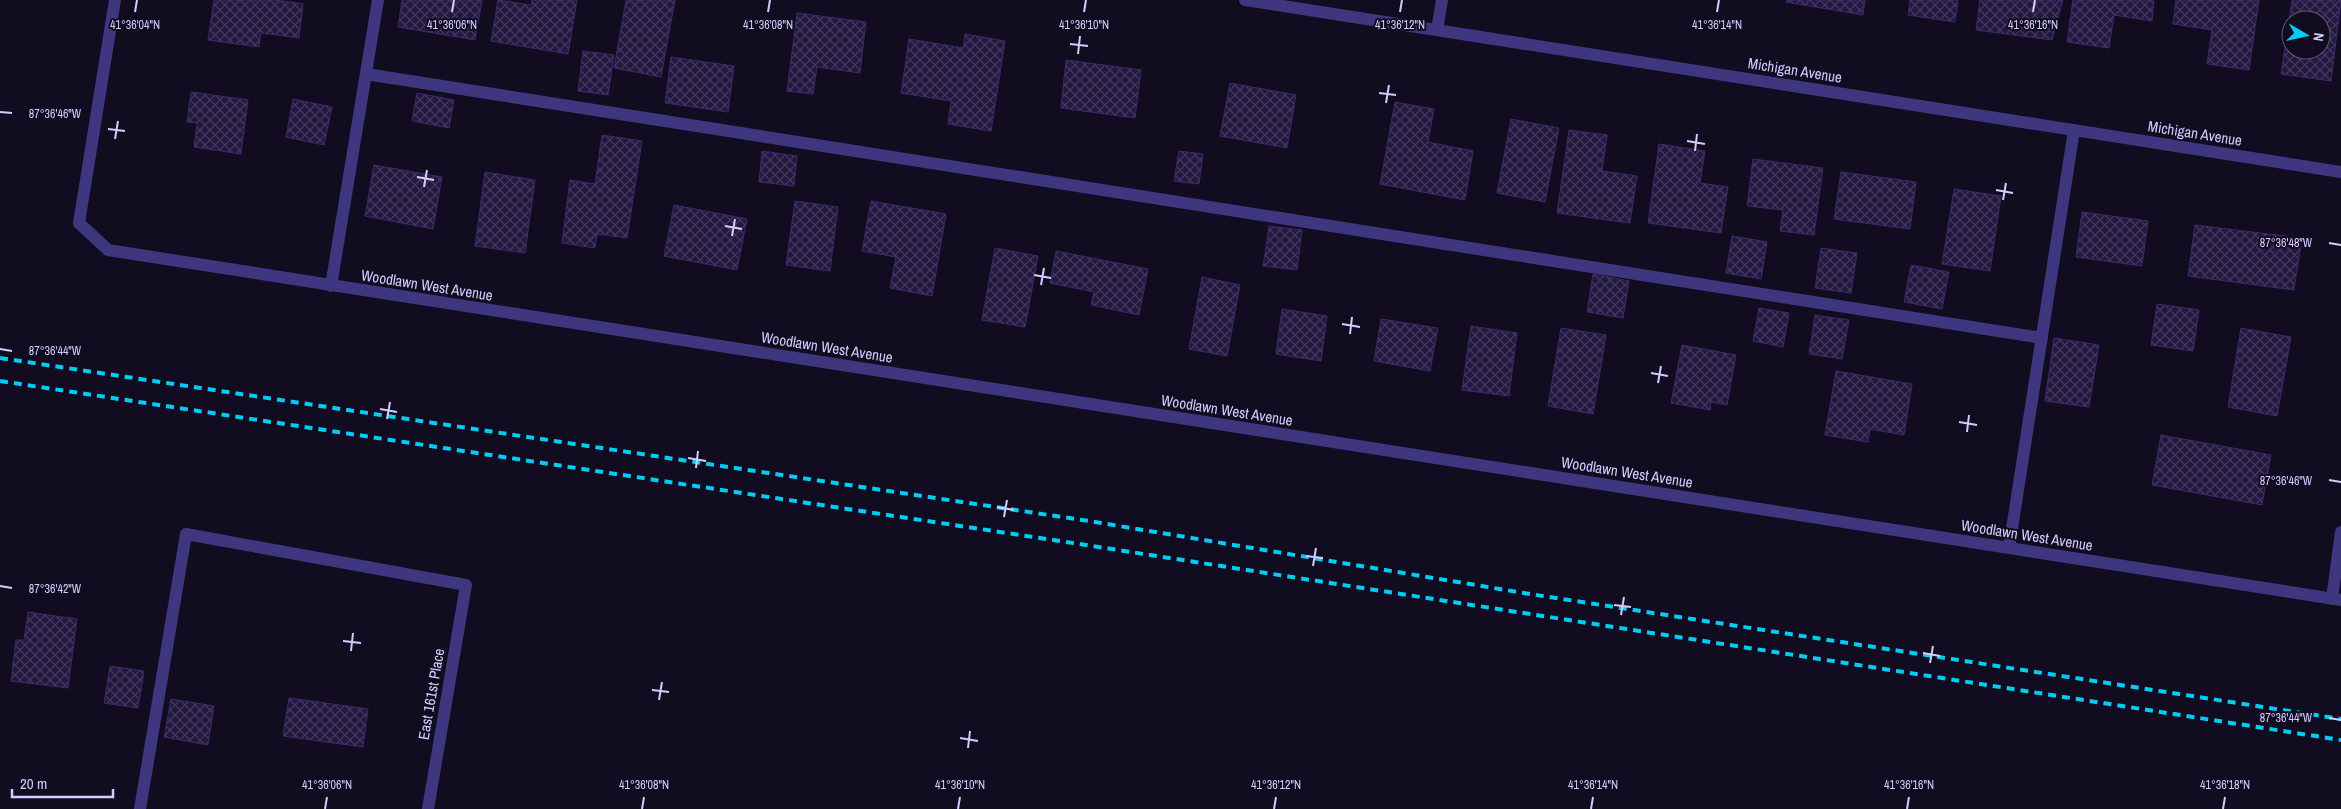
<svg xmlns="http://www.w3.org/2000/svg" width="2341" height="809" viewBox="0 0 2341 809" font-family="'Archivo Narrow',sans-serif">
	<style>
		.building { fill: url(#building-cross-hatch); stroke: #3c2a6d; fill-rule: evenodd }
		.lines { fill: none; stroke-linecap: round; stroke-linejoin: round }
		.minor { stroke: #3e377f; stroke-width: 12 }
		.rail { stroke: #00ccf6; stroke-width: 4; stroke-dasharray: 8 6; stroke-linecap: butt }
		.ticks { fill: none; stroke: #d4cbff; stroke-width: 2 }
		.labels { text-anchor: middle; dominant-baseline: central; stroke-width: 4; stroke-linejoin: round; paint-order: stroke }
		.street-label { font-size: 15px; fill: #d4cbff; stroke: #110c1f }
		.ticks-label { font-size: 12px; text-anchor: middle; fill: #d4cbff; stroke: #110c1f; stroke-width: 4; stroke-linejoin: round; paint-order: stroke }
	</style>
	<defs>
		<pattern id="building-cross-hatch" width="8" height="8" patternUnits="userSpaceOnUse" patternTransform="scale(1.25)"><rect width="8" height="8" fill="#231840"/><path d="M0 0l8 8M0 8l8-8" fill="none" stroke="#42385d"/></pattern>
	</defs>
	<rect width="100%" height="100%" fill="#110c1f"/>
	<path class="building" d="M214,0H275L303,4L299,38L261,33L259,47L208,40Z
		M402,0H482L475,40L398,27Z
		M498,0L531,5L532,0H577L568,54L491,41Z
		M626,0H675L661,77L614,68Z
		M1787,0H1865L1863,15L1786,2Z
		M1910,0H1958L1955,22L1908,15Z
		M1980,0H2063L2052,40L1976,30Z
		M2073,0H2154L2152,21L2114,15L2109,48L2067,42Z
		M2176,0H2259L2249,70L2207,64L2212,30L2173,24Z
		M2292,0H2341L2331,81L2281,74ZM2291,20H2321V50H2291Z
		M797,13L866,22L860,73L817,67L813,94L787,91Z
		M965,34L1005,41L991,131L948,124L951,101L901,93L909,39L963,48Z
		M583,51L614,55L608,95L578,91Z
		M671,57L734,66L728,112L665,103Z
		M1066,60L1141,70L1135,118L1061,108Z
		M1230,83L1296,95L1287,148L1220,136Z
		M191,92L248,100L241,154L194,147L197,123L187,122Z
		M417,93L454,100L449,128L412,121Z
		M293,99L332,107L324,145L286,137Z
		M1395,102L1434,109L1428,142L1473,151L1465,200L1380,184Z
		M1511,119L1559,128L1545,202L1497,193Z
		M1569,130L1607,135L1602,171L1637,176L1630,223L1557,213Z
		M602,135L642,141L627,238L597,234L595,248L562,243L570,180L595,184Z
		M1659,144L1705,151L1700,183L1728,187L1721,233L1648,223Z
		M762,151L797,156L794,186L759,182Z
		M1179,151L1203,154L1199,184L1174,181Z
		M1753,159L1823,168L1814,235L1780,231L1783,210L1747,206Z
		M374,165L442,177L433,229L365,216Z
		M485,172L535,180L525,253L475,246Z
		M1841,172L1916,182L1910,229L1834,219Z
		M1954,189L2001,196L1990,271L1942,264Z
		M795,201L838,207L830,271L786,265Z
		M871,201L946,214L932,296L890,288L896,257L862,251Z
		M674,205L747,219L737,270L664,256Z
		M2082,212L2148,221L2142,266L2076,257Z
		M2195,225L2302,238L2294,290L2188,276Z
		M1269,226L1302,230L1297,270L1263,266Z
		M1732,236L1767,242L1761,279L1726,273Z
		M995,248L1038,256L1025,327L982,320Z
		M1821,248L1857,253L1851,293L1815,288Z
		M1056,251L1148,269L1139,315L1091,305L1094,292L1050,283Z
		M1911,265L1949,272L1942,309L1904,302Z
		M1593,274L1629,281L1623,318L1587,312Z
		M1202,277L1240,285L1227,356L1189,349Z
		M2157,304L2199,310L2193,351L2151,345Z
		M1759,308L1789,313L1783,347L1753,341Z
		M1282,309L1327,316L1321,361L1276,354Z
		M1815,315L1849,320L1842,359L1809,354Z
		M1381,319L1438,328L1430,371L1374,361Z
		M1471,326L1517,333L1509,396L1462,390Z
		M1561,328L1606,335L1593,414L1548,406Z
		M2241,328L2291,337L2277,416L2228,407Z
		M2054,338L2099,345L2089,407L2045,401Z
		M1682,345L1736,355L1727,405L1711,402L1710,410L1671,403Z
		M1836,371L1912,384L1904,435L1870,429L1868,442L1825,435Z
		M2161,435L2271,455L2262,505L2152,485Z
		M28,612L77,619L68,688L11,681L16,640H24Z
		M110,666L144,671L138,708L104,703Z
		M289,698L368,709L363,747L283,736Z
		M171,699L214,706L208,745L164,737Z"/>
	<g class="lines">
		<path class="minor" d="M115,0L79,223L108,250L2341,600
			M1245,0L2341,172
			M1437,30L1442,0
			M366,74L2042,338
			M331,286L378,0
			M2009,548L2074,130
			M2332,599L2341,532
			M140,809L186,534L466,585L428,809"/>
		<path class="rail" d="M0,358L1089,521L1530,594L2341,719
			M0,381L1073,543L2341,740"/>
	</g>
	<path class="ticks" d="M135,12L137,0M452,12L454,0M768,12L770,0M1084,12L1086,0M1400,12L1402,0M1717,12L1719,0M2033,12L2035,0M1070,44L1088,46M1078,54L1080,36M1379,93L1396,95M1386,103L1389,85M0,112L12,113M108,129L125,131M115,139L118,121M1687,141L1705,144M1695,151L1697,134M417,177L434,180M424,187L427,170M1996,190L2013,193M2003,200L2006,183M725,226L742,229M732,236L735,219M2329,243L2341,245M1034,275L1051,278M1041,285L1044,268M1342,324L1360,327M1350,334L1352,317M0,349L12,351M1651,373L1668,376M1658,383L1661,366M380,409L397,412M387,419L390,402M1959,422L1977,425M1967,432L1969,415M688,458L706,461M696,468L698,451M2329,480L2341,482M997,507L1014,510M1004,517L1007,500M1306,556L1323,558M1313,566L1316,548M0,586L12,588M1614,605L1631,607M1621,615L1624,597M343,641L361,643M351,651L353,633M1923,653L1940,656M1930,663L1933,646M652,690L669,692M659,700L662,682M2329,718L2341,720M960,738L978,741M968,748L970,731M325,809L327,797M642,809L644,797M958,809L960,797M1274,809L1276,797M1591,809L1593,797M1907,809L1909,797M2223,809L2225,797"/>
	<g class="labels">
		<g class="street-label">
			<text transform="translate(1795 70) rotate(9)">Michigan Avenue</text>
			<text transform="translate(2195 133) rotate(9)">Michigan Avenue</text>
			<text transform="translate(427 285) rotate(9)">Woodlawn West Avenue</text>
			<text transform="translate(827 347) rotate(9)">Woodlawn West Avenue</text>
			<text transform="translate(1227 410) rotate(9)">Woodlawn West Avenue</text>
			<text transform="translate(1627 472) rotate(9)">Woodlawn West Avenue</text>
			<text transform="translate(2027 535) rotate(9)">Woodlawn West Avenue</text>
			<text transform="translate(431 694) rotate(-80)">East 161st Place</text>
		</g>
	</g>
	<g class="ticks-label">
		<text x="135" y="29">41°36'04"N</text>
		<text x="452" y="29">41°36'06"N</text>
		<text x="768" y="29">41°36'08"N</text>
		<text x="1084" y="29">41°36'10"N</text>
		<text x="1400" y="29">41°36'12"N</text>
		<text x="1717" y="29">41°36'14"N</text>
		<text x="2033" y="29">41°36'16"N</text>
		<text x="55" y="118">87°36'46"W</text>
		<text x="2286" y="247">87°36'48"W</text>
		<text x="55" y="355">87°36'44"W</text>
		<text x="2286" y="485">87°36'46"W</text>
		<text x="55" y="593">87°36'42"W</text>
		<text x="2286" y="722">87°36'44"W</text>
		<text x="327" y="789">41°36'06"N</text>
		<text x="644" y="789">41°36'08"N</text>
		<text x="960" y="789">41°36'10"N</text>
		<text x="1276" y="789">41°36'12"N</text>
		<text x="1593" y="789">41°36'14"N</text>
		<text x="1909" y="789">41°36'16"N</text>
		<text x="2225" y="789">41°36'18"N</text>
	</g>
	<g transform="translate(2306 35) rotate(99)"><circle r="24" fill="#110c1f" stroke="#5f5879"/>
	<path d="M0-4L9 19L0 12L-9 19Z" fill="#00ccf6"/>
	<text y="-8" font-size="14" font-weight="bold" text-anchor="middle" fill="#d4cbff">N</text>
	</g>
	<path d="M12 789v8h101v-8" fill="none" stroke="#d4cbff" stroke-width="2.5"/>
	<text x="20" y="789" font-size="15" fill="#d4cbff" stroke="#110c1f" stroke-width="4" paint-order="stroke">20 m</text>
</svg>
